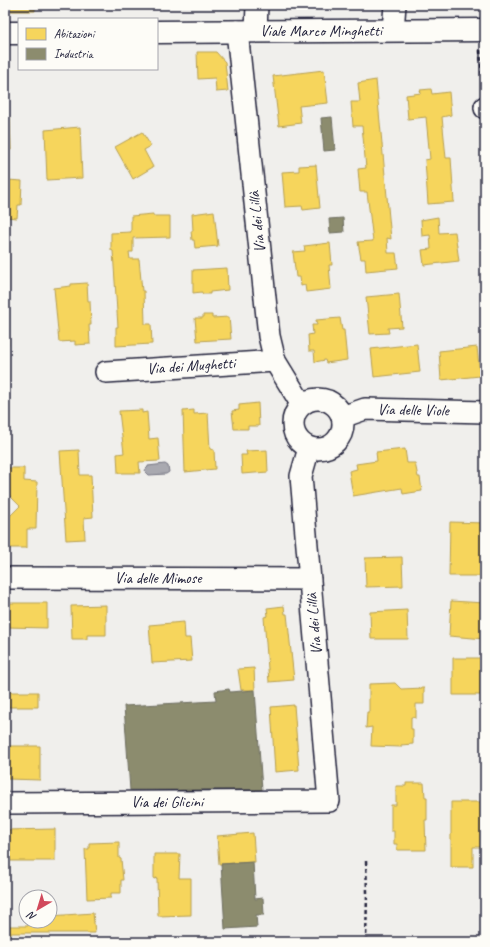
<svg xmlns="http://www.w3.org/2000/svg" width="490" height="947" viewBox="0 0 490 947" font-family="Caveat,sans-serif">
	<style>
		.water { fill: #a9a9b0; stroke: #737381 }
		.homes { fill: #f6d55c; stroke: #b69f52 }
		.industry { fill: #8c8c6e; stroke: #6c6c5f }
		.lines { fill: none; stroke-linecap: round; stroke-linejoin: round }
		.minor-casing { stroke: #22223b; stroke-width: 24 }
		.tertiary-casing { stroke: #22223b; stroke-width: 25 }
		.path { stroke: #22223b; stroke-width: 2.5; stroke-dasharray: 4 3; stroke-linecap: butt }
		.minor { stroke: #fdfcf7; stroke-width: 21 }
		.tertiary { stroke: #fdfcf7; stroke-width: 22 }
		.labels { text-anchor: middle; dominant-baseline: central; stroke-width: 4; stroke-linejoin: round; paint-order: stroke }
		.street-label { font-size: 16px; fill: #22223b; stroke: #fdfcf7 }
	</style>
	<rect width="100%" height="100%" fill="#f0efec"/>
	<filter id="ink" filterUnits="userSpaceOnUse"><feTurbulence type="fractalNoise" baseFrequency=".025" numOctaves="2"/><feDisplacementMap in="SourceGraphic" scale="8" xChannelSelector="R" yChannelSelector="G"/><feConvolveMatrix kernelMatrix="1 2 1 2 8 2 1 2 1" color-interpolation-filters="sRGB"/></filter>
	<g filter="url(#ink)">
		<path class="water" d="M165,464L168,466L169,472L166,474L149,475L145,471L146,469L148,467V466Z"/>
		<path class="homes" d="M5,5H35V11H5Z
			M197,52H216L225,62L228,91L216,92L215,78L198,79Z
			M324,70L328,103L299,106L301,123L279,126L273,76Z
			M376,80L391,239L387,238L388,253H396L398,268L366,271L365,259H361L358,242L373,241L367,192H360L358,169L366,168L362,126H353L351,102H360L358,83Z
			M431,89L432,94L449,92L451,115L442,117L446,158H451L454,202L428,204L425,160L430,159L426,117L408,119L406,95L421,93L420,90Z
			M5,117H10L11,150H5Z
			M80,127L82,178L47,180L45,130Z
			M142,132L151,146L144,150L153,167L133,179L115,147Z
			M316,165L320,208L303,210L302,206L285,207L282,172L299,171V166Z
			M8,180L22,181L21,205H18L17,218L5,217V181L8,182Z
			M214,211L218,246L195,248L194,240H192L191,231H193L192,214Z
			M153,214V216H170V237L133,238V252H129L130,259H139L142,291H144L145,324H151L152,344L116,346V327H118L113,251L111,250V233L131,232V216Z
			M438,217L439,233L455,232L459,261L424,265L422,250L431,249L430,235L422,236L421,220Z
			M330,243L332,265H329L331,289L306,292L305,285L301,286L300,277H296L293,252L305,251L304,246Z
			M227,268L228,290L210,292V294H202V292L193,293V270Z
			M87,283L88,301H90L91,325H89L90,344L75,345V341L59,342L54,288L71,286V284Z
			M399,294L402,327L388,328L389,333L370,334L366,297Z
			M5,313H8V345H5Z
			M203,315H212V318L229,317L231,339L197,341L195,318H203Z
			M340,318L342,330H344L347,360L326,363L325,360L315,362L314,351H309L308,335L313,334L312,325H317L316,320Z
			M417,344L420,372L374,377L371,349Z
			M477,347L480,376L441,380L439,351Z
			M258,403L259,426H248V429H234L232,411L239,410V405Z
			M142,410V413L147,412L149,439L158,438L160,461L139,462L140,473H118L117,454L124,453L119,411Z
			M194,410V414L208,413L210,449L214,450L215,469L185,472L183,411Z
			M405,449L407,463H415L418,477H420L422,491L403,494L402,488L353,496L349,471L357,469L356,464L377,461L376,452Z
			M79,450L80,475H91L93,517L84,518L85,539L66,540L60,451Z
			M267,450L268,472L242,474L241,455H247L246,451Z
			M5,468H24V481L37,482L36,529H27V548H7V539H5V521L20,506L5,491Z
			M450,522L485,523V576H449Z
			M402,557L403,586L366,587L365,558Z
			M451,601L485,603V639L449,636Z
			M7,603H47V628L7,627Z
			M106,605V635H87V639H72L71,606Z
			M284,606L285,614H287L294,680L269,682L264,617L268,616L267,608Z
			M407,610L408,639H371L370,612Z
			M184,622L185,638H190L192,661L152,663L149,625Z
			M5,652H7V679H5Z
			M453,658H485V695H453Z
			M254,668L255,690H241L238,669Z
			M395,683L401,689L424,688V704H416V718L411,717V729H413V744L401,745V747L371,746L372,727L366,728L367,712H369V684Z
			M5,692H38V707H5Z
			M294,705L299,770L275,772L271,707Z
			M8,746H40V780L8,779Z
			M406,783H424L425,797H427V820H425L426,850H397V844H394V831H391V805H396V786H406Z
			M451,802H485V847H473V867H451Z
			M55,829V861H5V830Z
			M253,833L255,862L219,864L217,836Z
			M119,842V858L121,859L123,880H121V893H111V898L87,899L85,849H89V843Z
			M154,854H180L179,878H191V915L158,916L157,878L154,879Z
			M93,913L95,933H5V926H28V921H50V916Z"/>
		<path class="industry" d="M332,117L335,150L324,151L321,118Z
			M343,218L344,232L330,233L329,219Z
			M229,689L230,692L255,690L262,790H130L124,706L216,701L215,691Z
			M253,862L255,899L263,898L264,915H256L257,927L225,929L221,864Z"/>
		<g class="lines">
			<defs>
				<path id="minor" d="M393,30L395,5
					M237,31L269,336L275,361L302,405
					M256,31L257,5
					M485,107V108
					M106,372L275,361
					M293 424a25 25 0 1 1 50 0a25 25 0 1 1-50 0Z
					M342,417L365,409L485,412
					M5,578L310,579
					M5,803L329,801L301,476L309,448"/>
				<path id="tertiary" d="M157,32L485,30
					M5,33H19"/>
			</defs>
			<use href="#minor" class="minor-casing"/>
			<use href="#tertiary" class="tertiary-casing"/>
			<path class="path" d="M480,50L483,89
				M366,942L367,892L366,861"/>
			<use href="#minor" class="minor"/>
			<use href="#tertiary" class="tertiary"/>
		</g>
	</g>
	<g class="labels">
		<g class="street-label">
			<text x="321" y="31">Viale Marco Minghetti</text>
			<text transform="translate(257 222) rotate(-96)">Via dei Lillà</text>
			<text transform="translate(191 366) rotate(-4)">Via dei Mughetti</text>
			<text transform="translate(413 410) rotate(1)">Via delle Viole</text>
			<text x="158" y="578">Via delle Mimose</text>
			<text transform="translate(314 624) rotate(-95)">Via dei Lillà</text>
			<text x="167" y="802">Via dei Glicini</text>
		</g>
	</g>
	<rect width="490" height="947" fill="none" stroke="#fdfcf7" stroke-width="20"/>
	<rect x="10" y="10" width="470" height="927" fill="none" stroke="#22223b" stroke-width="1.5" filter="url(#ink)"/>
	<rect x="18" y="18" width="140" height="52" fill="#fdfcf7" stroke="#a5a5ac"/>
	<rect x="26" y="28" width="20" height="12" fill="#f6d55c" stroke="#a5a5ac"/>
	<text x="54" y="38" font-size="12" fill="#22223b">Abitazioni</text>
	<rect x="26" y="48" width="20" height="12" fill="#8c8c6e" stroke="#a5a5ac"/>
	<text x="54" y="58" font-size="12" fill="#22223b">Industria</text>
	<g transform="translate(38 909) rotate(218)"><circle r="19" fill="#fdfcf7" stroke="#a5a5ac"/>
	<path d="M0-3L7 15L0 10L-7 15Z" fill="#d1495b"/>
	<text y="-6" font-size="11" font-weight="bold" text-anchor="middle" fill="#22223b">N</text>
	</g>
</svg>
